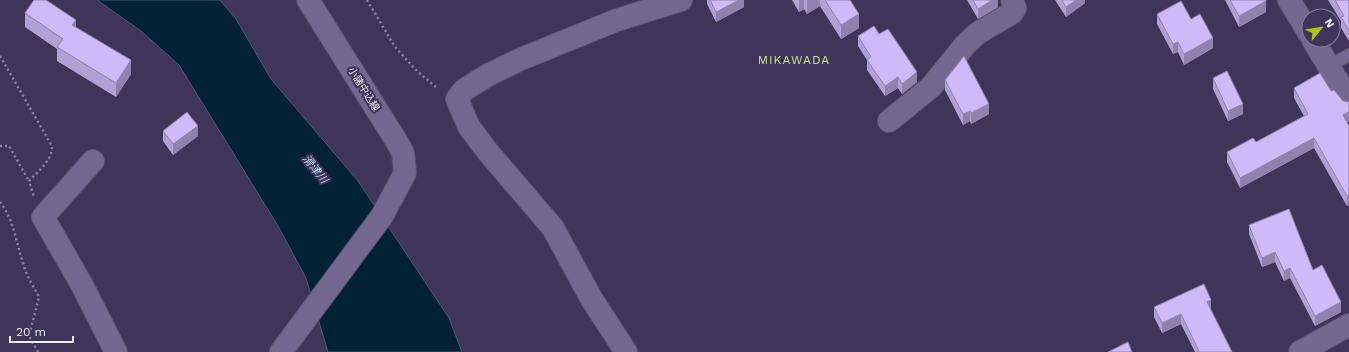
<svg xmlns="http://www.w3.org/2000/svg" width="1349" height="352" viewBox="0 0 1349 352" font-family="'Work Sans','Noto Sans JP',sans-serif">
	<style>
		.water { fill: #012134; stroke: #485e70 }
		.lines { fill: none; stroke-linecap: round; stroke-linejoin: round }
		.service-casing { stroke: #5b516e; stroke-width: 14 }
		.minor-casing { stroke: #5b516e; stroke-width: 24 }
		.secondary-casing { stroke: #5b516e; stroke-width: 24 }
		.path { stroke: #8d85a1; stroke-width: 2.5; stroke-dasharray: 2 3; stroke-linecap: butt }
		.service { stroke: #74688f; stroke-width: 12 }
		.minor { stroke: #74688f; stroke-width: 22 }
		.secondary { stroke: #74688f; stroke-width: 22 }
		.wall { fill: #b0a0d4 }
		.shaded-wall { fill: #9082ad }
		.building { fill: #cdbaf7; stroke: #9082ad }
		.labels { text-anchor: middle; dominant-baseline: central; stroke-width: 4; stroke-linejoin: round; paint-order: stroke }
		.street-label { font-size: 10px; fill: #efebfd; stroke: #403558 }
		.water-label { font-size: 11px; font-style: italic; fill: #bcdcf3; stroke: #403558 }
		.quarter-label { font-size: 12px; letter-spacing: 1px; fill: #d1e295; stroke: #403558 }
	</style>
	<rect width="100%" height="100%" fill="#403558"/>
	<path class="water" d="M97,0H220L236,19L271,79L358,181L449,318L462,352H328L306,278L278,226L179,65L141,31Z"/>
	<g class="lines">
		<defs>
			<path id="service" d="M1329,66L1349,55"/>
			<path id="minor" d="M1289,0L1309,33
				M1313,40L1349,100
				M889,121L931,87L965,45L978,33L1012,13L1015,8L1012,0
				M93,161L43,217L82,285L116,352
				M626,352L591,298L553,228L488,152L469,127L457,99L464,90L488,75L521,59L617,20L681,0
				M1300,352L1349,325"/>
			<path id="secondary" d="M281,352L382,216L405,173L403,153L397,142L308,0"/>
		</defs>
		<use href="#service" class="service-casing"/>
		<use href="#minor" class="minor-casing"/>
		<use href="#secondary" class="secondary-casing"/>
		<path class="path" d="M367,0L395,47L415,69L438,89
			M0,56L52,146C52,161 39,170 29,181L34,197
			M0,146H9L29,181
			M0,202C15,221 16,244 24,266C27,277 34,287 39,297L29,336L38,352"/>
		<use href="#service" class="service"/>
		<use href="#minor" class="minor"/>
		<use href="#secondary" class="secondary"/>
	</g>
	<path class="wall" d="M707,0H744V7L716,22L707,4Z
		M792,0H850L859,28L841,39L820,6L807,14L804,9L799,12Z
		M967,0H998V7L978,19Z
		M1055,0H1085V3L1066,17Z
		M1225,0H1266V12L1239,27Z
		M1328,0H1349V41L1341,28V21Z
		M25,13L76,27L131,74L116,97L57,61V49L25,27Z
		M1157,14L1191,19L1213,48L1184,65L1178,52L1173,54L1157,24Z
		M879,34L917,82L902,94L898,88L885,96L867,70V60L858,46V36Z
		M1213,78L1243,114L1228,121L1213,89Z
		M945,80L989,114L971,124L970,121L963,125L945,90Z
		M1294,88L1347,123L1349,126V205L1347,206L1314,148L1240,188L1227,162V152L1256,142L1304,116L1294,98Z
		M163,131L198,136L173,155L163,141Z
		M1249,225L1313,270L1341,312L1315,326L1290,278L1284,281L1275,262L1262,267L1249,234Z
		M1154,307L1211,310L1232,352H1195L1181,324L1162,333L1154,317Z"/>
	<path class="shaded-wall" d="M739,0H744V7L716,22V12Z
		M799,0H804V9L799,12Z
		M807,0H820V6L807,14Z
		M992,0H998V7L978,19V9Z
		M1076,0H1085V3L1066,17V7Z
		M1266,1V12L1239,27V16Z
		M859,14V28L841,39V25Z
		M76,20V34L72,25Z
		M1213,38V48L1184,65V54Z
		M1178,42V52L1173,54V44Z
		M131,60V74L116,97V83Z
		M917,72V82L902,94V84Z
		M898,77V88L885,96V86Z
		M989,104V114L971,124V113Z
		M1243,104V114L1228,121V111Z
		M970,111V121L963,125V114Z
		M1349,112V122L1343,126V115Z
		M198,126V136L173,155V144Z
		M1314,138V148L1240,188V178Z
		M1349,195V205L1347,206V196Z
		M1275,252V262L1262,267V258Z
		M1290,268V278L1284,281V271Z
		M1211,300V310L1207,312V302Z
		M1341,302V312L1315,326V316Z
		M1181,314V324L1162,333V323Z"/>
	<path class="building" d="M34,0H46L76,20L72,25L131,60L116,83L57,47L63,39L25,13Z
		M710,0H739L716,12Z
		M825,0H850L859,14L841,25Z
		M973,0H992L978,9Z
		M1062,0H1076L1066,7Z
		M1230,0H1266V1L1239,16Z
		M1335,0H1349V31L1341,17L1344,16Z
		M1181,1L1191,19L1200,14L1213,38L1184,54L1178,42L1173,44L1157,14Z
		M874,26L879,34L888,29L917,72L902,84L898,77L885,86L867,60L871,57L858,36Z
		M964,56L989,104L971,113L970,111L963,114L945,80Z
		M1227,71L1243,104L1228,111L1213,78Z
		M1320,73L1331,91L1334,90L1343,101L1349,102V112L1343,115L1349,126V195L1347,196L1314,138L1240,178L1227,152L1253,138L1256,142L1308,114L1294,88Z
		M187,112L198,126L173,144L163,131Z
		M1289,209L1313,270L1322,265L1341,302L1315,316L1290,268L1284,271L1275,252L1262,258L1249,225Z
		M1204,284L1211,300L1207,302L1232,352H1197L1199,351L1181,314L1162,323L1154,307Z
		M1128,342L1132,352H1108Z"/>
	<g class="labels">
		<g class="street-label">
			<text transform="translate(364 89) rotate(58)">小諸中込線</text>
		</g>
		<g class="water-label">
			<text transform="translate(315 169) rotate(51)">滑津川</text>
		</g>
		<g class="quarter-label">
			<text x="794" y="60">MIKAWADA</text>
		</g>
	</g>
	<g transform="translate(1321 28) rotate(60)"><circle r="19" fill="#403558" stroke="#867e9a"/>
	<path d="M0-3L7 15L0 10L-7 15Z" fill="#adc60d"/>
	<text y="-6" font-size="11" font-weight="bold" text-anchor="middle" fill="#efebfd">N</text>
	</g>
	<path d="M10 336v6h63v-6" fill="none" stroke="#efebfd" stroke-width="2"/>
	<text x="16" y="336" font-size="12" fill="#efebfd" stroke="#403558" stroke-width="3" paint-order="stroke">20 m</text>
</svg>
